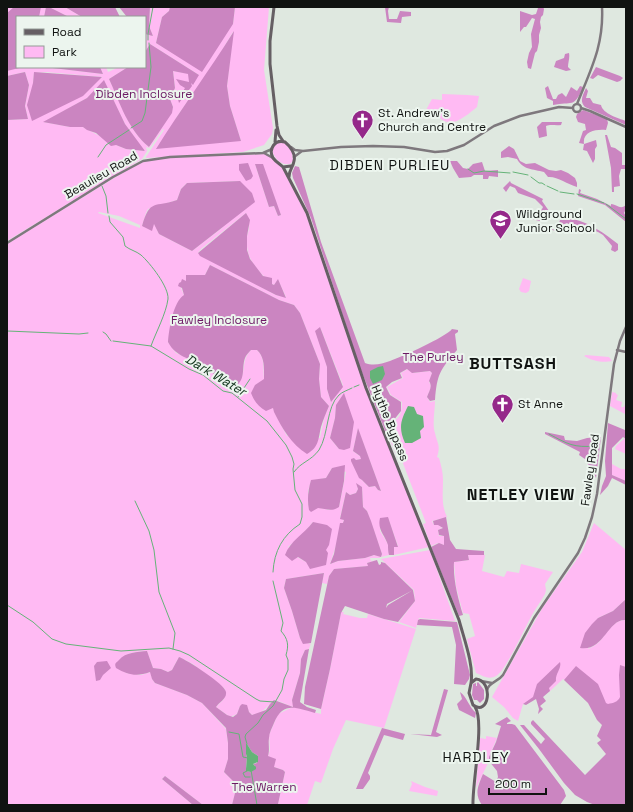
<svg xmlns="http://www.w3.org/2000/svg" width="633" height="812" viewBox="0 0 633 812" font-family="'Space Grotesk',sans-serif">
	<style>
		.green { fill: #ffbaf3; fill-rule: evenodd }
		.forest { fill: #cb85c1; fill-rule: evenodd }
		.water { fill: #65b378 }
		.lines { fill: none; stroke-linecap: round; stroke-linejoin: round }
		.stream { stroke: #65b378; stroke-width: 1 }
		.secondary { stroke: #7e787d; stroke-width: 2.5 }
		.primary { stroke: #665f64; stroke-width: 3 }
		.labels { text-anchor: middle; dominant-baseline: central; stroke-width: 4; stroke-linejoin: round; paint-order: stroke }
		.park-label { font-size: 12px; fill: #6c1964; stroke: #ecf5ee }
		.poi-label { font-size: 12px; fill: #101311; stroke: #ecf5ee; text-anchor: start }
		.street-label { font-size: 12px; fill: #101311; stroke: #ecf5ee }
		.water-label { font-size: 13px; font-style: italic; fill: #11321b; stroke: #ecf5ee }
		.quarter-label { font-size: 14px; letter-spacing: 1px; fill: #101311; stroke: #ecf5ee }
		.district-label { font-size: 16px; font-weight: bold; letter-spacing: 1px; fill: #101311; stroke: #ecf5ee }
	</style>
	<rect width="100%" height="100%" fill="#dfe8e0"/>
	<path class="green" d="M7,7H46L44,17H17V67H44L103,74L100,67H106L108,72L119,67H128L109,79C120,102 128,130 149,147L161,129L173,107L170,99L175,88L173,71L199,75L150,44L145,52V34L153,36L149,26L150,7H170L169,11L162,17L156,43L176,55L233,24L235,7H269L264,70L273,128L272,134L264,145L243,152L146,158V157L164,130L163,129L151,146L149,148L146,147L147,151L142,159L7,241V120L28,119L25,106L29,85L25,72L7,76ZM233,32L227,86L230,106L241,141L176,118L215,62ZM46,72L102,77V78L33,83L34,73ZM104,81L125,124L144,151L126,149L116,145L83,127H70L44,122L87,98Z
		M49,7H65L82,17H69Z
		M442,94L467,95L479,96L477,107C468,114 452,130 440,118V115L426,110L432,99L442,100Z
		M276,143H285L292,152L293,161L290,164C281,166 274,158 272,150Z
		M264,154L269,155L283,168L307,216L352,350L429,547L394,555V547L398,546L388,518H380V531L388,544L389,555L381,557L382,554L367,511L363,507L362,487L357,484L358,489L356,493L350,495L346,492L340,518L344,520L330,564L338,561L365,558L374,555L380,556V558H370L371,561L377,560L367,563L369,566L334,569L329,576L327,584L322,583L324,573L286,579L284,588L292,611L300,638L310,644L311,643L309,649L305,650L301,659L300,673L292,700L294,707L321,714V709L330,669L341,612H344L343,614L360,618H367L368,614L416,629L384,728L346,720L333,749L321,783L315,781L307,805H279L278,804L285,772L283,770L274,767L268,756L270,750L269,735L278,714L293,707L276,700C266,705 265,713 252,715L249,712L247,707L240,706L237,714L230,717L216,707L224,699L225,689L193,664L179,657L172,670L168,672L161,669L153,668L147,651C136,652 125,652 118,662L126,673L141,675L151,672L152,679L155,683L187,695L202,703L226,729L228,743V760L224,772L237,785L232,805H203L165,776L162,779L193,805H7V244L132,167L145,161L175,157ZM255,164L281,215L278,216L274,206L269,207ZM240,181L222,228L192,251L159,234L154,223L153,225L142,226L146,213L148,209L177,200L181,189L187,183ZM99,212L119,216L140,225V228L98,213ZM246,213C247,217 250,223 249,228C249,231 247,234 247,237C245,259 257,270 272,284L274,285L278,280L286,297L276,295L198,253L201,249ZM210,265L279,300L294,305L300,313L320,364L319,379L321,397L329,406L325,415L320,438L287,436C278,419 267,398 264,379C263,368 265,357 257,350H251C240,361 248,372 237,385C227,384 217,385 214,374L211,372L210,368L176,353L168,342L172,319L184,295L179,283L186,281L187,275H205ZM320,327L343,385L331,402L327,389V367ZM336,407L339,449L330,438L335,418ZM358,429L381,491L378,490L375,486L369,487L362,480L354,458L356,460L361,459V457L353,451ZM332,468L346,472L339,507L329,510L308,505V491L311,481L326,478ZM313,522L326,550L306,562L297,557L288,547L302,535Z
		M523,278L531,281L529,291L526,293L521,292L519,289Z
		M586,355L609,357L612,361C604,363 592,361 584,356Z
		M408,369L413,373L430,371L432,373L429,382C433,387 429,391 427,397L430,402L435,401C435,410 432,425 435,433C437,443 441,445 437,457L439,458C441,465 443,472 443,480C443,493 441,505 447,517L432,521L434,525H439L442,528L438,530L439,536H444V545L438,543L431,546L423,524L426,523L399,453L396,454L387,434L395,428L393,421C401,418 402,410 402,402L391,395L387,387L403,378L401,373Z
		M612,392L616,393V394L618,395L616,400L622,402L621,407H624L626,402L625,414L610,406Z
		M625,438L626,439V454L615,449L616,446Z
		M612,464L621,469H626V481L612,475Z
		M594,523L626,550V599L613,611L598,618L588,649C592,647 596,645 599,642C606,634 614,619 626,620V760L606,725L569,676L564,680L563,679L550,691L523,704L518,721L513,718L504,707L492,697L543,607L582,552Z
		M430,550L455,621L419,618L416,628L399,622L415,601L414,590L381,559Z
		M468,555H485L482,571L504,577L507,571L519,573L521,564L553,572L545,584L546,590L545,594C541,601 536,608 532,615C525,627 506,671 496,676C489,680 483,676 476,673L467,639L475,636L469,614L463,613L456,586L454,562L469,560Z
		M486,736L497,738L489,757V761L476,788L480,738L486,739Z
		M411,781L425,787L438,791L437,796L409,791L412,784Z"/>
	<path class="forest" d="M14,7H41L39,17H17V67H23L7,71V13Z
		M46,7H49L69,17H44Z
		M65,7H115L120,17H82Z
		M119,7H150L149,26L153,36L145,34V17H127Z
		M170,7H235L233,24L202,72L156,43L162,17L169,11Z
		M385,7H389L388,11L389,19H397L400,11L411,12V16L402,17L401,23L387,22Z
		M543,7L544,9L543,15L541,17L540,22L541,28L539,35V42L537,51L535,53L531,69L528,68L527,62L529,53L532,47L531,34L535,19L532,18L526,27H524L520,32V11L532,15L536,14L538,8Z
		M234,31L227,86L230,106L241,141L156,149C181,109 209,71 234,31Z
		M150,44L199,75L193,85L191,83L192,86L179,103L178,99L185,88L180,85L176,79L189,82L188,74L173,71L175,88L170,99L173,107L172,113L149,147C128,130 120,103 109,79L128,67H145V52Z
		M569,53C570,58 568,62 568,67L571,70L566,71L554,67L556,61L564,58L565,54Z
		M44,67H100L103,74Z
		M596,67L620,76L623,78L620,81L617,82L598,75L593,79L590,78Z
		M25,72L29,85L25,106L28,119L7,120V76Z
		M34,72L102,77L83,96L32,121L27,105L33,83Z
		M104,80L125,124L145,151L126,149L116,145L111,146L96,133L87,130L83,127H70L43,122L87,98Z
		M548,86L553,99H556L558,95L562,93L566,97L571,87L577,91L580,86L583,87C574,109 572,101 553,105V101L547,98L545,88Z
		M586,88L588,91L586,98H590L593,103L601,105C603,114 618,118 626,121V125L585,107C579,101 583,95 586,88Z
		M583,110L607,119L608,123L606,130C597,129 582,131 584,144L579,143L583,131L586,130L585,124L578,122L576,117L577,114Z
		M542,122H562L561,125C555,126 551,124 546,126L547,136L539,138L537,127Z
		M605,135H607L611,147L615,148L622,153V165H626V169H621L619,176L620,186L614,187V192H612L611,168Z
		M596,140L597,146L595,149V159L593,163L587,151L583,150L584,144Z
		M509,146L514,149L520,161L526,164L535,163L549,170L556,171L561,170L568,173L575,178L577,183V187C567,184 557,176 548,177L544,172C533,169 523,170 517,159L508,157L501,158V152Z
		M450,161H457L463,168L468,169L473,164L482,162L485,171L498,170V177L489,176L488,179H483V175H474L471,177L459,178L453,168Z
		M248,163L253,176L251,179L246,181L239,170V164Z
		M255,164H263L281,215L278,216L274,206L269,207Z
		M295,166L299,167L321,242L365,363C373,366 382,364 390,361C401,357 446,337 452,329L458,330V332L455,334L457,350C440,370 437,374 435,400L430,401L427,397C429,391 433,387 429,381L432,373L430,371L412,373L407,369L400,373L402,378L392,382L386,387L390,395L401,402V411L393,421L394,428L386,433L359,365L311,218L293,178L292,173Z
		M240,181L252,193L255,202L192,251L159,234L154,224L152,231L142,226C150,198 155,208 177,200L181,189L187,183Z
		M510,181L511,183L543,199L542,201L549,211L540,221L527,218L523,214L526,211L531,215C537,214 541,212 543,207L535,199L518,193L515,188L510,186L506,192L503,188Z
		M579,189L581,190L580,193L597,199L611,206V204C618,205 620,210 626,205V209L624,213L626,216V222L605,205L578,196Z
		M246,213L250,220L247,236V250L250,259L263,276L272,278V284L274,285L278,279L286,298L276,295L200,256L198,253Z
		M573,219C590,223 604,233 618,244V250L615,252L611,250L612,246L603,235L598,232L592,230L583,225L572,226L567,223L562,225L561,233L550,229L557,230L560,220Z
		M210,265L279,300L294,305L300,313L320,364L319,379L321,397L329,406C326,413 323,420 321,427C318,440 319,447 307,454C291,444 282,428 274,412L273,408L266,411C258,406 254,401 251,393L255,385L264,379C264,369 265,357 257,350H251C249,352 246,355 245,358C241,369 247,380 233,388C227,387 218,384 215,377C212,372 217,376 211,372L210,368C195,360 176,358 168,342C169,329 173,302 184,295L182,288L178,286L179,283L181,282L182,279L186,281V275H205Z
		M320,327L343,387L331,402L327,389V367L315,331Z
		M344,393L354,422L350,448L344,450L339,449L330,438L335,418L336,405Z
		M608,423L625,430L626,429V439L623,437L612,448V475L626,481V485L612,478L608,486L600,495L602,486L606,476L605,461Z
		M358,428L381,491L378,490L375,486L369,487L362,480L359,478L351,461V459L354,458L356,460L361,459L360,456L353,451Z
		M545,432L564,436L565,440L577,441L587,438L601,437L596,478L585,459L579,455L580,452L545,434Z
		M345,465L344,481L339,507C332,512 326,509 318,508L311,512L309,510C307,499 308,491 311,480L326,478L332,468Z
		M356,483L362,487L363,507L367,511L371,521L382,554L381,557L374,555L365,558L338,561L330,564L334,554L340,523H343L344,520L340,519L346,492L350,495L356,493L358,489Z
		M388,517L398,547H394V555H389C388,552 388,548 388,545C385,535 377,530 380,518Z
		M446,517L450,540L456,549L484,551V555H468L469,560L454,562C453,580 458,598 463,615L459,616L431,547L439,543L444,545V536L439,535L438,530L443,528L438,525H434L433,521Z
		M313,522L327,525L332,529L329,545L326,550L328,553L326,565L310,569L306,562L298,557L292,561L285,555C290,541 304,534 313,522Z
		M377,560L379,565L381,564V562L385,563L413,590L387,604L386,608L388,605L413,590L415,601L398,622L384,619L386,612L384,619L345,606L341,613L330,669L321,709L304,704L305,687L329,576L334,569L368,566L367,563Z
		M324,573L311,643L303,644L300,638L292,611L284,588L286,579Z
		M626,599V620C608,618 604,652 580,648L585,633L592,624L598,618L613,611Z
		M420,619L457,622L470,675L469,679L465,685L454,684L456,645L452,627L417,625L418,620Z
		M309,649L300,702L307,707L316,710L315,713C296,708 283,701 274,723C272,728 269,733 269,738C268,745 270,749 268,756L276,759L274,767L283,770L285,772L278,804L279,805H232L237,785L224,772L228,759V743L226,728L202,703L187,695L155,683L152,679L150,672C137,677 128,675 116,668C114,663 116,663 119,660C126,652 137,652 147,651L153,668L161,669L168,672L172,670L179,657C187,660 225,684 226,692C227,699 219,702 216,707L227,715L233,717L237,714L240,706L242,704L247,705L249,712L252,715L266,710L270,704L274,700L293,707L292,700L300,673L301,659L305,650ZM246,744H247L252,752L258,756L257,763L253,764L255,766L251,772L247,771L246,769L247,757L246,754Z
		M107,661L111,668L103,675L100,680L96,681L94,666L97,662Z
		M560,662C562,668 555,674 556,681L549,688L550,691L543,697L546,701L540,706L543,709L538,714L539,709L536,699L526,705L523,704L533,697L537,684Z
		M620,665L626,667V804L595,805L587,802L575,795L564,783L539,749L520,725H524L541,744L545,739L531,724V722L533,720L585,775L606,754L597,743L601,740L597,736L602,725L597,720L588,703L564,680L576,666L598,684L606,703L608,704C613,703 618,702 620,697L619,675Z
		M478,682L484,690V699L480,703L477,700H474L472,695L473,684L476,683V686H477V683Z
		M444,689L448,690L436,732L442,735L437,737L410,734L431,735Z
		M460,692C467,697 469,707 476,713L475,718L459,710L457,704L462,699Z
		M507,717L511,721L507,723V724H512L515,725L564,790L566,796L560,805H482C474,794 478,786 483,774L496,782L498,777L497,771L489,761V757L496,742L501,726L495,724Z
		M382,728L405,734L403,740L384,735L368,773L370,776V779L363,789H356Z
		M165,776L203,805H193L162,779Z"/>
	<path class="water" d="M383,366L385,374L382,380L373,384L370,378V371L378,367Z
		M408,406L414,407L417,414L423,416L424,427L420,431L421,438L412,443H405C398,427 401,420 408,406Z
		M246,744H247L252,752L258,756V762L253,764L256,767V769L251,772L246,771V769L247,757L246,754Z"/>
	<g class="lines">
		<path class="stream" d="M148,40V34L153,7
			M131,128L142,121L145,113L151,67L149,43
			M98,157L106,145L129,130
			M468,169L474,173L484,171L510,173
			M513,172L528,175
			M531,177L539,183H542L545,185
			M102,186L106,196L108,213
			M547,186L558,191
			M560,192L574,194
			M577,194L604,203
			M606,204L626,219
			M109,216L110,222L123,237L125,246C130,250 136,251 141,255C150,263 169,287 168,299C166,314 156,332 151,346
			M7,331L79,334L88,333
			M103,332L106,334L111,341
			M113,341L151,346L189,369L203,375L223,391L232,393L267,421L286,445L292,457L294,464L293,469L295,490L302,504V517L300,524C283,535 274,551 273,572
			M354,387L359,385
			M238,397L250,379
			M549,434C568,444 573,448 596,446
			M294,472C301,462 311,461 319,450C329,434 326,407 339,395C342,392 348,390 352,388
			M135,501L149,531L154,550L159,592L175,633L173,649
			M7,605L33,622L52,639L66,644L121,651L169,648L180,651L189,655L256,699L260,701L274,702
			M229,732L239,734L243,757L248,758
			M247,744L245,737L246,734L258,723L263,715L273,706L282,690L284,679L288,670V660L286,655C289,645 288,639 281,631L283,623L273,581
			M251,770L257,805
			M247,771L243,773L245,777H250"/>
		<path class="secondary" d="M573 108a4 4 0 1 1 8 0a4 4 0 1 1-8 0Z
			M577,104C591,69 604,45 602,7
			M581,108L590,111L626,127
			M291,147L295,150L303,151L341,147L373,146L404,147L435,152L447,151L464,145L494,126L520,116L559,107L573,108
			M264,153L273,158
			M294,157L302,151
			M7,243L113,177L143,161L170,157L263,153L272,149
			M617,350L626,352
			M481,681L492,683
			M487,690C489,682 498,682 503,675L534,618L578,553L585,538L592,517L597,494L614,364L620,341L626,327"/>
		<path class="primary" d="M274,7L270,41V64L277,126L279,135L283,141
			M275,142L276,130
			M283,167L307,213L366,388L459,620C464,639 474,665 471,683
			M289,177C289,169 293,168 294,161C296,154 290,146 285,142C275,139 268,149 273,158C276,162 280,164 283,167L291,166
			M476,679C494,681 489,717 473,705L469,693L471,683Z
			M473,805C472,784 485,721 475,707"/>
	</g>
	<defs>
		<symbol id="church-pin" viewBox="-11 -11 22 30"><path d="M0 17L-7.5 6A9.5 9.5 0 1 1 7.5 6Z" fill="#95288a" stroke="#ecf5ee"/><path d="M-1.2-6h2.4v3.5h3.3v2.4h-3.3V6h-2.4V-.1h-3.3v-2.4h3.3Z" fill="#fff"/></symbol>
		<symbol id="school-pin" viewBox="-11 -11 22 30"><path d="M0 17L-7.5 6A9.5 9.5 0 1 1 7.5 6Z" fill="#95288a" stroke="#ecf5ee"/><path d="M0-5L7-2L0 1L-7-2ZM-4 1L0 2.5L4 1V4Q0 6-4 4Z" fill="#fff"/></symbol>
	</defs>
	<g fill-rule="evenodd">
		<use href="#church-pin" x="350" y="108" width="25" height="34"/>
		<use href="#school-pin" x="488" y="208" width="25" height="34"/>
		<use href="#church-pin" x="490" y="392" width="25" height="34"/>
	</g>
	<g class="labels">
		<g class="park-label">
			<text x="144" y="94">Dibden Inclosure</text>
			<text x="219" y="320">Fawley Inclosure</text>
			<text x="433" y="357">The Purley</text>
			<text x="264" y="787">The Warren</text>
		</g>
		<g class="poi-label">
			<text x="378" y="113">St. Andrew's<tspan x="378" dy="14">Church and Centre</tspan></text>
			<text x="516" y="214">Wildground<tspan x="516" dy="14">Junior School</tspan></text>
			<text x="518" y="404">St Anne</text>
		</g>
		<g class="street-label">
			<text transform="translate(101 175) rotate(-30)">Beaulieu Road</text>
			<text transform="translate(390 423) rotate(68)">Hythe Bypass</text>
			<text transform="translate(590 470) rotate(-82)">Fawley Road</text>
		</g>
		<g class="water-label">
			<text transform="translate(216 375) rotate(31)">Dark Water</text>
		</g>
		<g class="quarter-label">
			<text x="390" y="165">DIBDEN PURLIEU</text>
			<text x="476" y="757">HARDLEY</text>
		</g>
		<g class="district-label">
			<text x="513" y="363">BUTTSASH</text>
			<text x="521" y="494">NETLEY VIEW</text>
		</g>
	</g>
	<rect width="633" height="812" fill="none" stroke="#101311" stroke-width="16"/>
	<rect x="16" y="16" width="130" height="52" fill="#ecf5ee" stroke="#949b96"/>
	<rect x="24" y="29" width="20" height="6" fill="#665f64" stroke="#949b96"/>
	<text x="52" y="36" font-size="12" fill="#101311">Road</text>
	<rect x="24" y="46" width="20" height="12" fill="#ffbaf3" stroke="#949b96"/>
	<text x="52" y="56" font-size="12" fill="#101311">Park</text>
	<path d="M489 788v6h57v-6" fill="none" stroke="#101311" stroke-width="2"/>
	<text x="495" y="788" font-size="12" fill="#101311" stroke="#ecf5ee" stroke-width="3" paint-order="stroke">200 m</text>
</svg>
